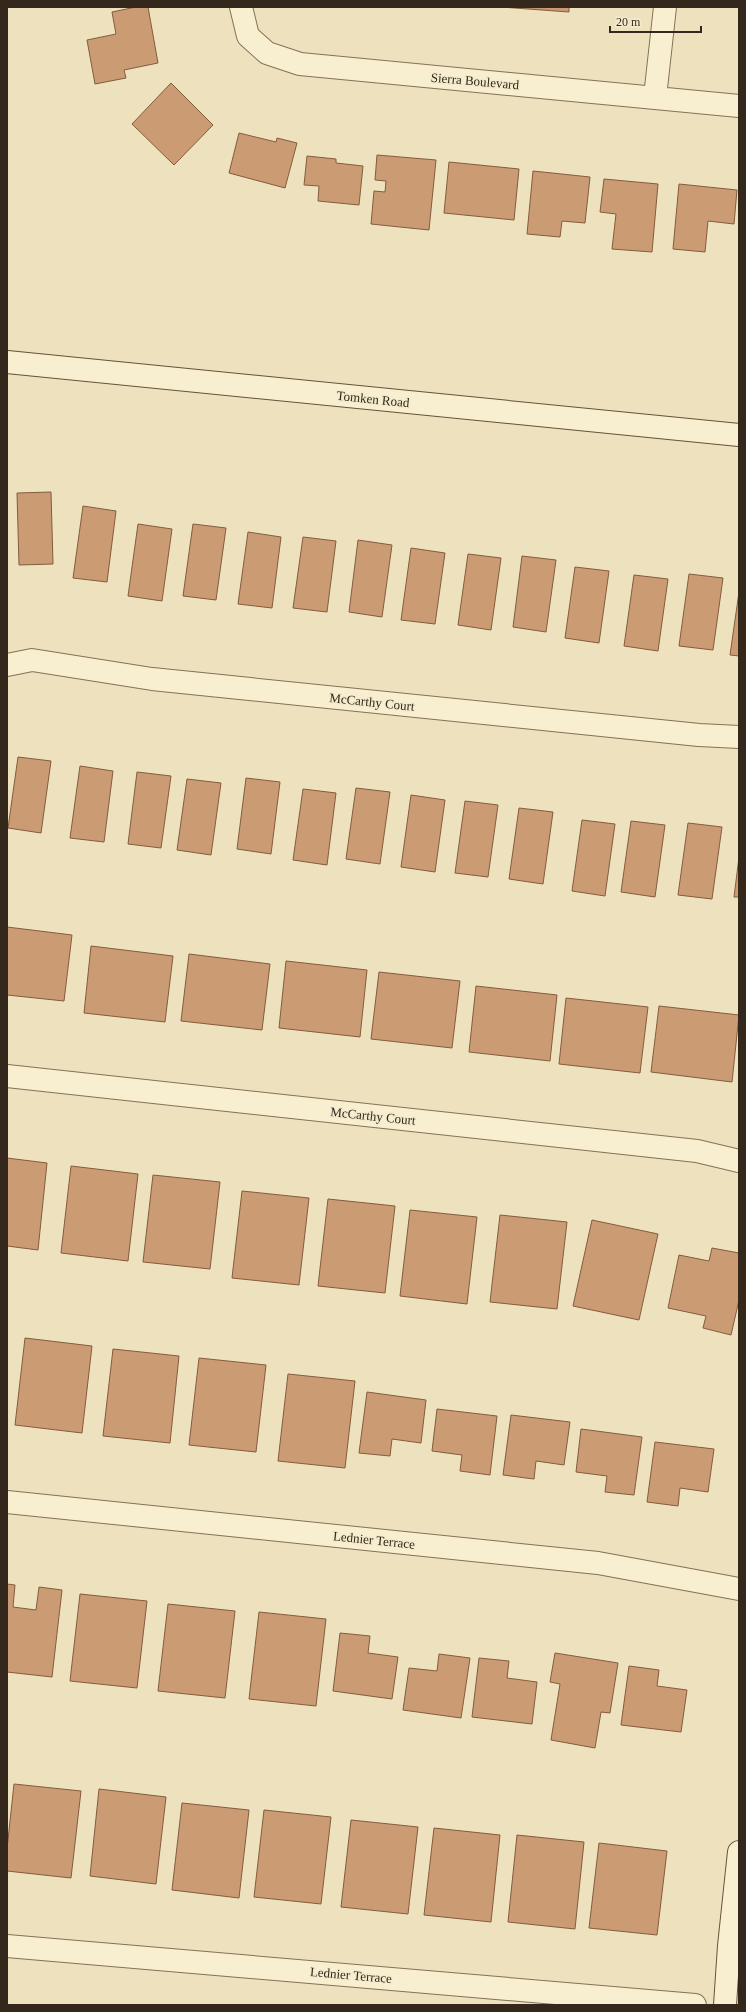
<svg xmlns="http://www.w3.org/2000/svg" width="746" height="2012" viewBox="0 0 746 2012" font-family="'Times New Roman',serif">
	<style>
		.building { fill: #cb9c74; stroke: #835c3d }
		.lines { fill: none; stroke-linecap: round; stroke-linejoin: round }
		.street-casing { stroke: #857157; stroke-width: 24 }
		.secondary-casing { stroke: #66523a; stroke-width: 24 }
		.street { stroke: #f8eed0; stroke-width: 22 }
		.secondary { stroke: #f8eed0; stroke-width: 22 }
		.labels { text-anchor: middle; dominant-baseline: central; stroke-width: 3; stroke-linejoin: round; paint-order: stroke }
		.street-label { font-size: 13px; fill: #34281c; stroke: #f4ebcd }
	</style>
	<rect width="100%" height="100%" fill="#ede1be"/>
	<path class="building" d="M136,7H148L158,63L124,70L126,78L95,84L87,40L116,34L112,12Z
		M501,7H569V12Z
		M171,83L213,125L174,165L132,124Z
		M239,133L276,142L277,138L297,143L285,188L229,173Z
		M377,155L436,160L429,230L371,224L374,191L385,192L386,181L375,180Z
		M307,156L336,159V163L363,166L359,205L318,201L319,186L304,185Z
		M449,162L519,169L514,220L444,213Z
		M533,171L590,177L585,223L562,221L560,237L527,234Z
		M604,179L658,184L652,252L612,249L616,214L600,212Z
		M679,184L737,190L734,224L708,221L705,252L673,249Z
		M51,492L53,564L19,565L17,493Z
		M83,506L116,511L107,582L73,578Z
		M138,524L172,529L162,601L128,596Z
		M193,524L226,528L216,600L183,596Z
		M248,532L281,537L272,608L238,604Z
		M303,537L336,541L327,612L293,608Z
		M358,540L392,545L382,617L349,612Z
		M411,548L445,553L435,624L401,620Z
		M468,554L501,558L491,630L458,625Z
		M522,556L556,560L546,632L513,627Z
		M575,567L609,571L599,643L565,638Z
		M689,574L723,578L713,650L679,646Z
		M634,575L668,579L658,651L624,646Z
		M739,592V656L730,655Z
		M18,757L51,761L41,833L8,828Z
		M80,766L113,771L104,842L70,838Z
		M137,772L171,776L161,848L128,844Z
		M246,778L280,782L271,854L237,849Z
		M187,779L221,783L211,855L177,850Z
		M356,788L390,792L380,864L346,859Z
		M303,789L336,793L327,865L293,860Z
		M411,795L445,800L435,872L401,867Z
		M465,801L498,805L488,877L455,873Z
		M519,808L553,812L543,884L509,879Z
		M582,820L615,824L605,896L572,891Z
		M631,821L665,825L655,897L621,892Z
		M688,823L722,827L712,899L678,895Z
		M739,857V897H734Z
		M7,927L72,935L64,1001L7,995Z
		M91,946L173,956L165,1022L84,1013Z
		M189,954L270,964L262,1030L181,1021Z
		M286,961L367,970L360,1037L279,1028Z
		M379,972L460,981L452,1048L371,1039Z
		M476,986L557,995L550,1061L469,1052Z
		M566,998L648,1007L640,1073L559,1064Z
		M659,1006L739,1015L732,1082L651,1072Z
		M7,1158L47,1163L38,1250L7,1246Z
		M71,1166L138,1174L128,1261L61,1253Z
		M153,1175L220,1182L210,1269L143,1262Z
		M242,1191L309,1198L299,1285L232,1278Z
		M328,1199L395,1206L385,1293L318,1286Z
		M410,1210L477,1217L467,1304L400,1296Z
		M500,1215L567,1222L557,1309L490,1302Z
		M592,1220L658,1234L639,1320L573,1306Z
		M712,1248L739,1253V1300L731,1335L703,1328L706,1316L668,1308L679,1255L709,1261Z
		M25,1338L92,1346L82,1433L15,1425Z
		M113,1349L179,1356L170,1443L103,1436Z
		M199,1358L266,1365L256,1452L189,1445Z
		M288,1374L355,1381L345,1468L278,1461Z
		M367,1392L426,1400L421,1443L392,1439L390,1456L359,1453Z
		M437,1409L497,1416L490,1475L460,1471L462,1455L432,1451Z
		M511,1415L570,1422L564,1465L536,1461L534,1479L503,1475Z
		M581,1429L642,1437L634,1495L605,1492L607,1476L576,1472Z
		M655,1442L714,1449L708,1492L680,1488L678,1506L647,1502Z
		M7,1584L15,1585L13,1607L36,1610L39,1587L62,1590L52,1677L7,1672Z
		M80,1594L147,1601L137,1688L70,1681Z
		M168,1604L235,1611L225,1698L158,1691Z
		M259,1612L326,1619L316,1706L249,1699Z
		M340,1633L370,1636L368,1653L398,1657L392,1699L333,1691Z
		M555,1653L618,1663L610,1713L601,1712L595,1748L551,1740L560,1684L550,1682Z
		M439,1654L470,1658L461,1718L403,1710L409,1668L437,1671Z
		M479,1658L509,1661L507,1678L537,1682L532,1724L472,1717Z
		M629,1666L659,1670L657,1686L687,1690L681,1732L621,1725Z
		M14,1784L81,1791L71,1878L7,1871V1849Z
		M99,1789L166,1797L156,1884L90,1876Z
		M182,1803L249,1810L239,1898L172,1890Z
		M264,1810L331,1817L321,1904L254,1897Z
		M351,1820L418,1827L408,1914L341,1907Z
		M434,1828L500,1835L491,1922L424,1915Z
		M517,1835L584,1842L575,1929L508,1922Z
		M599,1843L667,1851L657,1935L589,1928Z"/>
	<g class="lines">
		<defs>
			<path id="street" d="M241,7L248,36L267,53L300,64L739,106
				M655,97L665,7
				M7,665L32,660L152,679L699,735L739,737
				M7,1076L697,1151L739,1161
				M7,1502L598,1563L739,1589
				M7,1946L695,2005"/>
			<path id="secondary" d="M7,362L739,435
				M725,2005L729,1946L739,1852"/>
		</defs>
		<use href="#street" class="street-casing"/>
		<use href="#secondary" class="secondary-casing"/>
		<use href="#street" class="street"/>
		<use href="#secondary" class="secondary"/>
	</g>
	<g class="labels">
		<g class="street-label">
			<text transform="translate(475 81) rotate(5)">Sierra Boulevard</text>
			<text transform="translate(373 399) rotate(6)">Tomken Road</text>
			<text transform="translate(372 702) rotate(6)">McCarthy Court</text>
			<text transform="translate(373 1116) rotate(6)">McCarthy Court</text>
			<text transform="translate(374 1540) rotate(6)">Lednier Terrace</text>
			<text transform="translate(351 1975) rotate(5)">Lednier Terrace</text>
		</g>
	</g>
	<rect width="746" height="2012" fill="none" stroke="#34281c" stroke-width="16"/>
	<path d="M610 26v6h91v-6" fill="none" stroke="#34281c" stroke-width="2"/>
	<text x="616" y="26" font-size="12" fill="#34281c" stroke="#f4ebcd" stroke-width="3" paint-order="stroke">20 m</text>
</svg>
